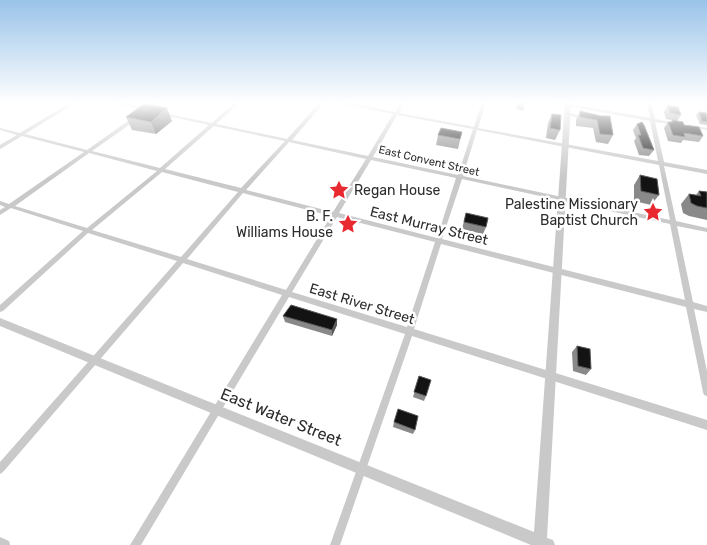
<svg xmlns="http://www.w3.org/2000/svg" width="707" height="545" viewBox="0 0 707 545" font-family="Rubik,sans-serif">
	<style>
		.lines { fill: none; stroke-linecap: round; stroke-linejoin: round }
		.service { stroke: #c9c9c9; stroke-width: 2.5 }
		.minor { fill: #c9c9c9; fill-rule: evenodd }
		.tertiary { fill: #c9c9c9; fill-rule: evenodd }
		.wall { fill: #898989 }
		.shaded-wall { fill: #5a5a5a }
		.building { fill: #131313; stroke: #5a5a5a }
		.labels { text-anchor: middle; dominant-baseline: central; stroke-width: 5; stroke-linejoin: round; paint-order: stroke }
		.far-street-label { font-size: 11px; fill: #2c2c2c; stroke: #fff }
		.poi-label { font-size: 14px; fill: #2c2c2c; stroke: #fff; text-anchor: end }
		.street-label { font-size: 14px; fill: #2c2c2c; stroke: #fff }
		.near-street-label { font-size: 16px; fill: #2c2c2c; stroke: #fff }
	</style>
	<rect width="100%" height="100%" fill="#fff"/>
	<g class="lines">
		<path class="service" d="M568,114L581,117"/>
		<path class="minor" d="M71,102H77L25,134L87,150L135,116H139V118L92,151L160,168L209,125L158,114V112L212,123L235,102H240L216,124L287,139L320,102H325L292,140L368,156L393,114L332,102H344L395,112L401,102H405L399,113L474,127L482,102H486L478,128L658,161L650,121L546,102H558L650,118L647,102H651L655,119L676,123L678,124L676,125L655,122L664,162L707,170V174L664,166L676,221L707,228V232L677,226L693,302L707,306V312L694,309L707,371V396L704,395L703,392L686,307L441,244L414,329L707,420V430L412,336L340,545H330L405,334L289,297L141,545H130L282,295L183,263L3,472L0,474V462L177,261L88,233L3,311L0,312V305L83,231L11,208L0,215V210L5,207L0,205V201L9,204L84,152L22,136L0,149V145L17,135L0,130V128L20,133ZM397,115L473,129L458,175L373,157ZM214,126L285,141L241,188L165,169ZM477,130L659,165L670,220L463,176ZM289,142L366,159L333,212L246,190ZM89,153L157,171L87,228L15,206ZM371,160L456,178L437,238L339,213ZM162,172L238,192L181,257L92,230ZM462,179L670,224L685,300L442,239ZM243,193L331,216L286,290L187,259ZM337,217L435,242L407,327L292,292Z
			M111,102H121L146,108L154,102H159C155,106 149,112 143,112V110Z
			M690,125L707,128V130L690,127Z
			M0,537L9,541L10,545H0Z"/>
		<path class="tertiary" d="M565,102H571L547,538L553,540L555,545H531L0,326V318L534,532Z"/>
	</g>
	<path class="wall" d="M518,102H525L523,111L516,109Z
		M667,105L681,115L677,121L703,136L699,142L683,140L681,143L668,141L664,128L668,122H671L672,120L666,119L664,112Z
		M580,111L601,116L613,135L608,144L596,142L593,128L576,126V120Z
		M699,112L707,117V125L700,124L696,115Z
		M552,114L560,130L555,140L546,138L548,123Z
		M126,117L172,121L156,134L132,130Z
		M637,124L654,150L649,156L639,155L634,141L636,138L633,130Z
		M462,132L458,149L436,145L438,135Z
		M640,175L659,195L651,205L634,201V185Z
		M699,191L707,192V220L689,216L683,213L681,204L689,194L696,195Z
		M466,213L486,227L483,234L462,229Z
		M283,316L337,325L332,336L285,322Z
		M577,346L591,369L586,375L573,371L572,352Z
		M419,376L426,396L424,401L413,397Z
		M394,422L415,430L413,434L393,427Z"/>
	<path class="shaded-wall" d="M167,108L172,121L156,134L151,122Z
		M337,319V325L332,336V330Z"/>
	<path class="building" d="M518,102H525V104L518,103Z
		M144,104L167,108L151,122L126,117Z
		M667,105L678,107L681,115L670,113Z
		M580,111L601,116H610L613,135L600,134L597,120L580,117Z
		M699,112L706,113L707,117V122L702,121Z
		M552,114L561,115L560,130L550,128Z
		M672,120L683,122L684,125L699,127L703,136L684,133L685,137L673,135L668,122H673Z
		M642,122L644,125L654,150L643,148L638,135H641L637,124Z
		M441,128L462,132L460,139L438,135Z
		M640,175L657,179L659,195L641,191Z
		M699,191L707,192V208L697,206L691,203L689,194L701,196Z
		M466,213L488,218L486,227L464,222Z
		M291,305L337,319L332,330L283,316Z
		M577,346L590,349L591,369L578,366Z
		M419,376L431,380L426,396L414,392Z
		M398,409L418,416L415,430L394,422Z"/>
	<linearGradient id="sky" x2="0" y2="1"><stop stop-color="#99c3e9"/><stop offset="0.57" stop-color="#fff"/><stop offset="1" stop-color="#fff" stop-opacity="0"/></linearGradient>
	<rect width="707" height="179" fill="url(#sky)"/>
	<defs>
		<symbol id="sight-bare" viewBox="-9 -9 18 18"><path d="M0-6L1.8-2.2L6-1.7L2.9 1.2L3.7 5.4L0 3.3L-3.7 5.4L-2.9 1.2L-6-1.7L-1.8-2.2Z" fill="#e82930" stroke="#fff" stroke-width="2.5" paint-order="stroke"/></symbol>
	</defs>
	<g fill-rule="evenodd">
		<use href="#sight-bare" x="325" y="176" width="28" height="28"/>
		<use href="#sight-bare" x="639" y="198" width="28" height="28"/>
		<use href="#sight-bare" x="334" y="210" width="28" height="28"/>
	</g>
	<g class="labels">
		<g class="far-street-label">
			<text transform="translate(429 161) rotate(13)">East Convent Street</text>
		</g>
		<g class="poi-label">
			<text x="354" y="190" text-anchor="start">Regan House</text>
			<text x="638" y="204">Palestine Missionary<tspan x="638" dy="16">Baptist Church</tspan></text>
			<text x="333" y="216">B. F.<tspan x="333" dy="16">Williams House</tspan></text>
		</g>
		<g class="street-label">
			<text transform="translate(429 226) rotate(14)">East Murray Street</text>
			<text transform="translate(362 304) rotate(17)">East River Street</text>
		</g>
		<g class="near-street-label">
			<text transform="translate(281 417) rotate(22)">East Water Street</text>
		</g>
	</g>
</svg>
